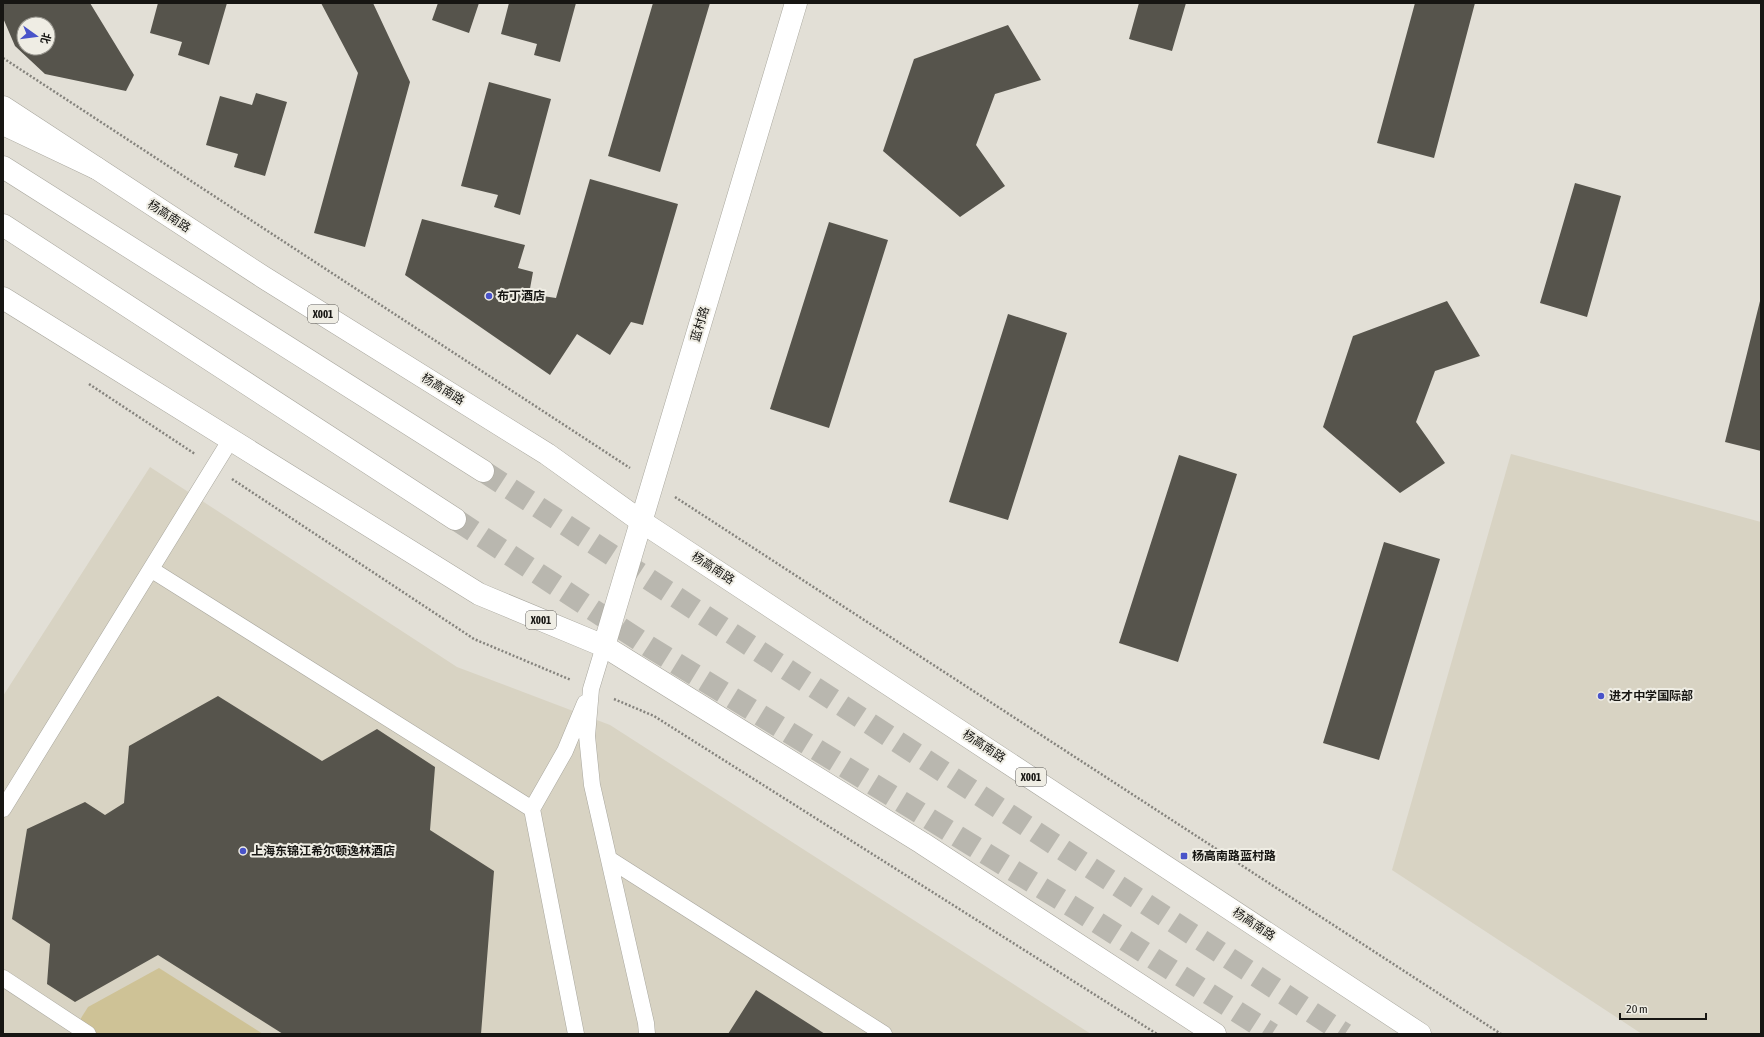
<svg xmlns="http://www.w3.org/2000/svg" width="1764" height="1037" viewBox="0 0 1764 1037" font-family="'Asap Condensed','Noto Sans SC',sans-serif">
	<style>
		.built { fill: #d8d3c3 }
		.green { fill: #cec296 }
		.building { fill: #56544c; fill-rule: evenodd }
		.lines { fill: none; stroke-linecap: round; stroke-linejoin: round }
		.highway-tunnel { stroke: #b9b7af; stroke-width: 22; stroke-dasharray: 22 11; stroke-linecap: butt }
		.lane-casing { stroke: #a9a79e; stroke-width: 17 }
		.secondary-casing { stroke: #a9a79e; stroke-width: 23 }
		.primary-casing { stroke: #a9a79e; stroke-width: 23 }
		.highway-casing { stroke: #a9a79e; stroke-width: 23 }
		.path { stroke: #85837d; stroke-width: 2.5; stroke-dasharray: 2 2; stroke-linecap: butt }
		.lane { stroke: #fff; stroke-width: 16 }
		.secondary { stroke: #fff; stroke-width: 22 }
		.primary { stroke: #fff; stroke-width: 22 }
		.highway { stroke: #fff; stroke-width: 22 }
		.poi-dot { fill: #4953c9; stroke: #efede4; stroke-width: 1.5 }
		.labels { text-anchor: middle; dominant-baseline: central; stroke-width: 4; stroke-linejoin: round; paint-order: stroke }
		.shield { fill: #efede4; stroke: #585652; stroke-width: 1 }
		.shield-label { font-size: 11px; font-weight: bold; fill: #171613 }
		.street-label { font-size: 12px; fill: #171613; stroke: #efede4 }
		.poi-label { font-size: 12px; font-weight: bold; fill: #171613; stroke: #efede4; text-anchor: start }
	</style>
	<rect width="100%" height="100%" fill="#e2dfd6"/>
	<path class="built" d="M1511,454L1761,522V1034H1642L1392,870Z
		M150,467L457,667L610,725L1091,1034H3V696Z"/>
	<path class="green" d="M159,968L263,1034H71L88,1007Z"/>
	<path class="building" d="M3,3H90L134,75L126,91L45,74L15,46L3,18ZM24,24H48V48H24Z
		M158,3H227L209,65L178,55L182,42L150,33Z
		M321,3H373L410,82L365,247L314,233L358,73Z
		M438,3H479L469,33L432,20Z
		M509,3H576L560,62L534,55L537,44L501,34Z
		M653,3H710L660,172L608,156Z
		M1139,3H1186L1172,51L1129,39Z
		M1415,3H1475L1434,158L1377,143Z
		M1008,25L1041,80L995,94L976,145L1005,186L960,217L883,151L914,59Z
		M489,82L551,99L520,215L494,207L498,195L461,186Z
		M256,93L287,102L265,176L234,167L238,154L206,145L220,96L252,105Z
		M590,179L678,204L643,325L631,322L610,355L577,334L550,375L405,275L422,219L525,245L518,268L533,272L529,294L556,298Z
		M1575,183L1621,196L1587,317L1540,303Z
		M829,222L888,240L829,428L770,409Z
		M1761,297V451L1725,442Z
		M1447,301L1480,356L1435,371L1416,422L1445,463L1400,493L1323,427L1353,336Z
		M1008,314L1067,333L1008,520L949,502Z
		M1179,455L1237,474L1178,662L1119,643Z
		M1384,542L1440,559L1379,760L1323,743Z
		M218,696L322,761L377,729L435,767L430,830L494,871L481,1034H283L158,955L75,1002L47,984L50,944L12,919L27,829L85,802L105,815L124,803L129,746Z
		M756,990L825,1034H728Z"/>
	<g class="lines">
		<path class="highway-tunnel" d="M483,471L1345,1034
			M455,519L648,646L1076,909L1272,1034"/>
		<defs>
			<path id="lane" d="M152,570L532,809L576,1034
				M604,646L591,689L587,736L592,785L646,1023L647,1034
				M3,809L231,439
				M532,809L565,751L585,703
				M609,859L884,1034
				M3,978L88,1034"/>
			<path id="secondary" d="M604,646L796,3"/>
			<path id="primary" d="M3,107L263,277L547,454L642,522L1420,1034
				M3,298L479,594L604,646L922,843L1215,1034"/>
			<path id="highway" d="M3,124L96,168
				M3,167L483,471
				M3,225L455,519"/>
		</defs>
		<use href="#lane" class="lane-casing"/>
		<use href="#secondary" class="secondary-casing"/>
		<use href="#primary" class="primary-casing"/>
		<use href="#highway" class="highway-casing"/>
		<path class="path" d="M3,58L630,468
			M89,384L195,454
			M232,479L474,639L571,680
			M675,497L1501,1034
			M614,699L654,716L1157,1034"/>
		<use href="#lane" class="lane"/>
		<use href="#secondary" class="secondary"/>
		<use href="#primary" class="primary"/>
		<use href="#highway" class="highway"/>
	</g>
	<g class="poi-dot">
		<circle cx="489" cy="296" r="4"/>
		<circle cx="1601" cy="696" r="4"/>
		<circle cx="243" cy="851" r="4"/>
		<rect x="1180" y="852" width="8" height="8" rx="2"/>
	</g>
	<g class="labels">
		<g class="shield">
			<rect x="308" y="305" width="30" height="18" rx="3"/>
			<rect x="526" y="611" width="30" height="18" rx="3"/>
			<rect x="1016" y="768" width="30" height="18" rx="3"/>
		</g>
		<g class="shield-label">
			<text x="323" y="314">X001</text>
			<text x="541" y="620">X001</text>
			<text x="1031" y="777">X001</text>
		</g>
		<g class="street-label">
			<text transform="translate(169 216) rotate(33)">杨高南路</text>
			<text transform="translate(700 324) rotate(-73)">蓝村路</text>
			<text transform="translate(443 389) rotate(32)">杨高南路</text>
			<text transform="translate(713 568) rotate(33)">杨高南路</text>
			<text transform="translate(984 746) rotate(33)">杨高南路</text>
			<text transform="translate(1254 924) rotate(34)">杨高南路</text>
		</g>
		<g class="poi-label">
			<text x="497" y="296">布丁酒店</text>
			<text x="1609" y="696">进才中学国际部</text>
			<text x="251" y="851">上海东锦江希尔顿逸林酒店</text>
			<text x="1192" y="856">杨高南路蓝村路</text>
		</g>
	</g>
	<rect width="1764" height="1037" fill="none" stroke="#171613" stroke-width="8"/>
	<g transform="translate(36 36) rotate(104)"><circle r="19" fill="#efede4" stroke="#999790"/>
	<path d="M0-3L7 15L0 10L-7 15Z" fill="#4953c9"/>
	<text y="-6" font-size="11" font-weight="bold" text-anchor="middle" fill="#171613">北</text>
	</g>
	<path d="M1620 1013v6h86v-6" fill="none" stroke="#171613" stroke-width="2"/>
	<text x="1626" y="1013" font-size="12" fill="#171613" stroke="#efede4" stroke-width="3" paint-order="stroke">20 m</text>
</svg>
